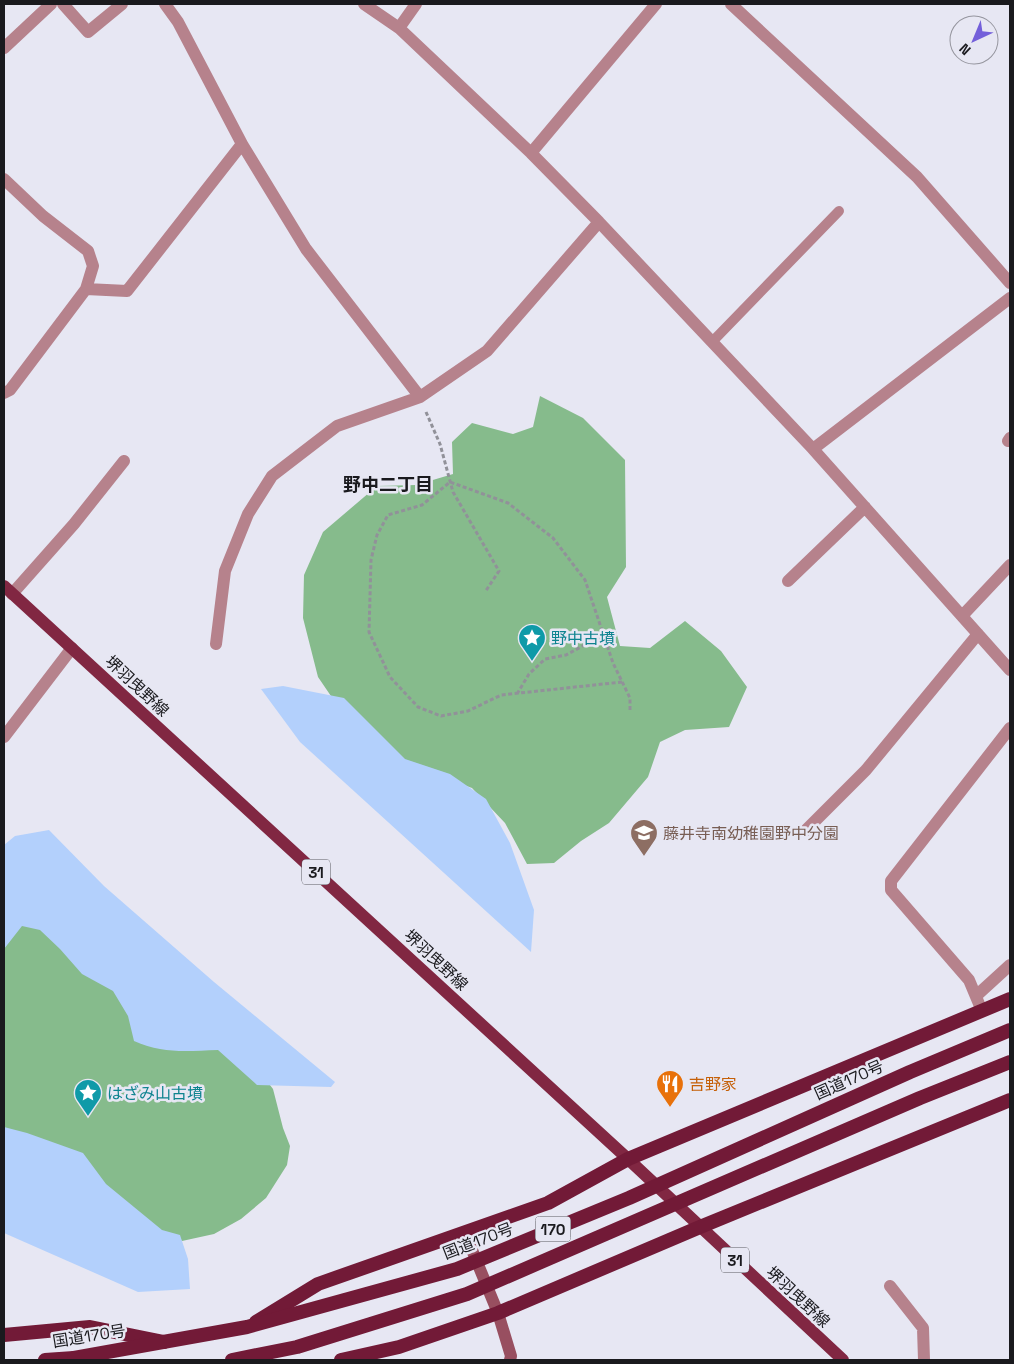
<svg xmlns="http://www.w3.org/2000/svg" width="1014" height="1364" viewBox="0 0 1014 1364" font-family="'Space Grotesk','Noto Sans JP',sans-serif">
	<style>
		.forest { fill: #86bb8c }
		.water { fill: #b3d0fc }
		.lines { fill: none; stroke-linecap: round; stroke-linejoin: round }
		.path { stroke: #919199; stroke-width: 3; stroke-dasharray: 4 2.5; stroke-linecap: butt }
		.service { stroke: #b6828c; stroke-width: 10 }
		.minor { stroke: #b6828c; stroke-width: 12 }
		.secondary { stroke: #984f60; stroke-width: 12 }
		.primary { stroke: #812742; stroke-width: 12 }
		.trunk { stroke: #721a37; stroke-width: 14 }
		.trunk-bridge { stroke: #721a37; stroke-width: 14 }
		.labels { text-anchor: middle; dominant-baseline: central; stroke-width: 5; stroke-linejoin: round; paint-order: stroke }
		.shield { fill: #e7e7f3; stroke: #58585e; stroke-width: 1 }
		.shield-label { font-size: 15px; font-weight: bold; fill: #1a1a1e }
		.culture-label { font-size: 16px; fill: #0d838f; stroke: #e7e7f3; text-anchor: start }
		.street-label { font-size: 16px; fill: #1a1a1e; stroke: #e7e7f3 }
		.education-label { font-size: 16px; fill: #785e54; stroke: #e7e7f3; text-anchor: start }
		.food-label { font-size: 16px; fill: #c56008; stroke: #e7e7f3; text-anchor: start }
		.neighbourhood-label { font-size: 18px; font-weight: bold; fill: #1a1a1e; stroke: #e7e7f3 }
	</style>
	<rect width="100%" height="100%" fill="#e7e7f3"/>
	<path class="forest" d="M540,396L583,418L625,460L626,567L607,597L620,646L650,648L685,621L721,651L747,687L729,727L685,730L660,742L648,777L609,823L581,841L554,863L527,864L505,823L472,788L399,761L348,721L318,677L303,618L304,575L323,532L377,486L416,485L453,474L452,442L472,423L513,434L533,427Z
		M22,922L64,931L252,1061L273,1089L283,1128L290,1146L287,1165L266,1198L241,1219L214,1234L182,1241L4,1162V939Z"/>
	<path class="water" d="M283,686L344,698L405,759L450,774L486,799L510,843L534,910L531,952L300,742L261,689Z
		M49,830L104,886L214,982L335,1082L331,1087L257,1085L218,1050C186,1051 163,1054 134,1041L128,1016L113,991L82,974L60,949L40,930L22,926L4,949V845L15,836Z
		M4,1127L27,1133L83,1153L106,1184L162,1230L180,1235L188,1259L190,1289L138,1292L4,1233Z"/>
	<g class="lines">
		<path class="path" d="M426,412L440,444L453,492L499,571L485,592
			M622,682L501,695L468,711L441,716L418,707L390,677L369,632L371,560L377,535L388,515L422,505L450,482L508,503L553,538L585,580L613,663L630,698V711
			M517,694L529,674L545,659L566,655L603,635"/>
		<path class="service" d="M712,342L839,211"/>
		<path class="minor" d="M63,4L88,32L122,4
			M165,4L178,22L242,144
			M364,4L399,28L531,153L599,222L813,449L1010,670
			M731,4L917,177L1010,283
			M399,28L416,4
			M4,48L51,4
			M531,153L656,4
			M4,179L43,216L88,251L93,266L86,289
			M4,393L10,390L86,289L127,291L242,144L306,249L420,397
			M1008,441L1010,438
			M813,449L1010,298
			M788,581L865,507
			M12,594L74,524L124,461
			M962,616L1010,565
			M216,644L225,571L248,514L272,476L337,426L420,397L487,351L599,222
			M4,737L72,648
			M805,831L866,770L978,634
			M976,996L1010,965
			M982,1011L969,980L891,890V881L1010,728
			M890,1286L923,1328L924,1360"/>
		<path class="secondary" d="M465,1233L498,1313L511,1356L510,1360"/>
		<path class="primary" d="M4,586L628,1159L843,1360"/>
		<path class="trunk" d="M256,1322L318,1284L548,1203L628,1159L1010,999
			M4,1335L90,1327L164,1342
			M45,1360L74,1358
			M341,1360L399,1347L498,1313L700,1227L1010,1100"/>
		<path class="trunk-bridge" d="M74,1358L247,1327L457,1269L629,1198L910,1072L1010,1030
			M232,1360L297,1347L467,1294L920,1098L1010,1062"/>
	</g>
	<defs>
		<symbol id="sight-pin" viewBox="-11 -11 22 30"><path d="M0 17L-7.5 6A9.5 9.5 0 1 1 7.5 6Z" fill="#0f9aa8" stroke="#e7e7f3"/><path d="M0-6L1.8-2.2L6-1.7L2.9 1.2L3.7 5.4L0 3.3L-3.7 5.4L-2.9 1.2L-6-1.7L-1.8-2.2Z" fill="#fff"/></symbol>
		<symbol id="school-pin" viewBox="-11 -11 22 30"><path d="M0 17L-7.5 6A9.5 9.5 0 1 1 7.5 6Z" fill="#8d6e63" stroke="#e7e7f3"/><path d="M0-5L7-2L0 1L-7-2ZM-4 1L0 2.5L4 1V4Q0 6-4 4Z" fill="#fff"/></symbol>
		<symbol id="restaurant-pin" viewBox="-11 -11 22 30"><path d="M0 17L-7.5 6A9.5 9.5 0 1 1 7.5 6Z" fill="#e8710a" stroke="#e7e7f3"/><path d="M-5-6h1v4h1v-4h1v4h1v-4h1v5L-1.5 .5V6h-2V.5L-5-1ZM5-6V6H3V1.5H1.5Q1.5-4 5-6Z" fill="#fff"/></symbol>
	</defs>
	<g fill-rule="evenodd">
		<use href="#sight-pin" x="516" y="622" width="32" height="43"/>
		<use href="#school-pin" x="628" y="817" width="32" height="43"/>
		<use href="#restaurant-pin" x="654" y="1068" width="32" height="43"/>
		<use href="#sight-pin" x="72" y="1077" width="32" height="43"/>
	</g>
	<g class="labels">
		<g class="shield">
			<rect x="302" y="859.5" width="28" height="25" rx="4"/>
			<rect x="535.5" y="1216.5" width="35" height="25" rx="4"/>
			<rect x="721" y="1247.5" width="28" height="25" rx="4"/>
		</g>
		<g class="shield-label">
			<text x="316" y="872">31</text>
			<text x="553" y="1229">170</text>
			<text x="735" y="1260">31</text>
		</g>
		<g class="culture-label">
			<text x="551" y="638">野中古墳</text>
			<text x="107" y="1093">はざみ山古墳</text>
		</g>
		<g class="street-label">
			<text transform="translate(137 686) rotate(43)">堺羽曳野線</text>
			<text transform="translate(436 960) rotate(43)">堺羽曳野線</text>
			<text transform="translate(849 1080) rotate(-24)">国道170号</text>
			<text transform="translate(478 1241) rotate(-21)">国道170号</text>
			<text transform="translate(798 1297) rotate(43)">堺羽曳野線</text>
			<text transform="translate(89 1336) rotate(-9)">国道170号</text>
		</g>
		<g class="education-label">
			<text x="663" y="833">藤井寺南幼稚園野中分園</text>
		</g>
		<g class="food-label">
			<text x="689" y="1084">吉野家</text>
		</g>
		<g class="neighbourhood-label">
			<text x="388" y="484">野中二丁目</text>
		</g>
	</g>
	<rect width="1014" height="1364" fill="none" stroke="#1a1a1e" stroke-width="10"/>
	<g transform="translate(974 40) rotate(224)"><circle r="24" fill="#e7e7f3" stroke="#95959e"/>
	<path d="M0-4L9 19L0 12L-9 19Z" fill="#735fda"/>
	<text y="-8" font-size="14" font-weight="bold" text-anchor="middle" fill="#1a1a1e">N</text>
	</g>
</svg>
